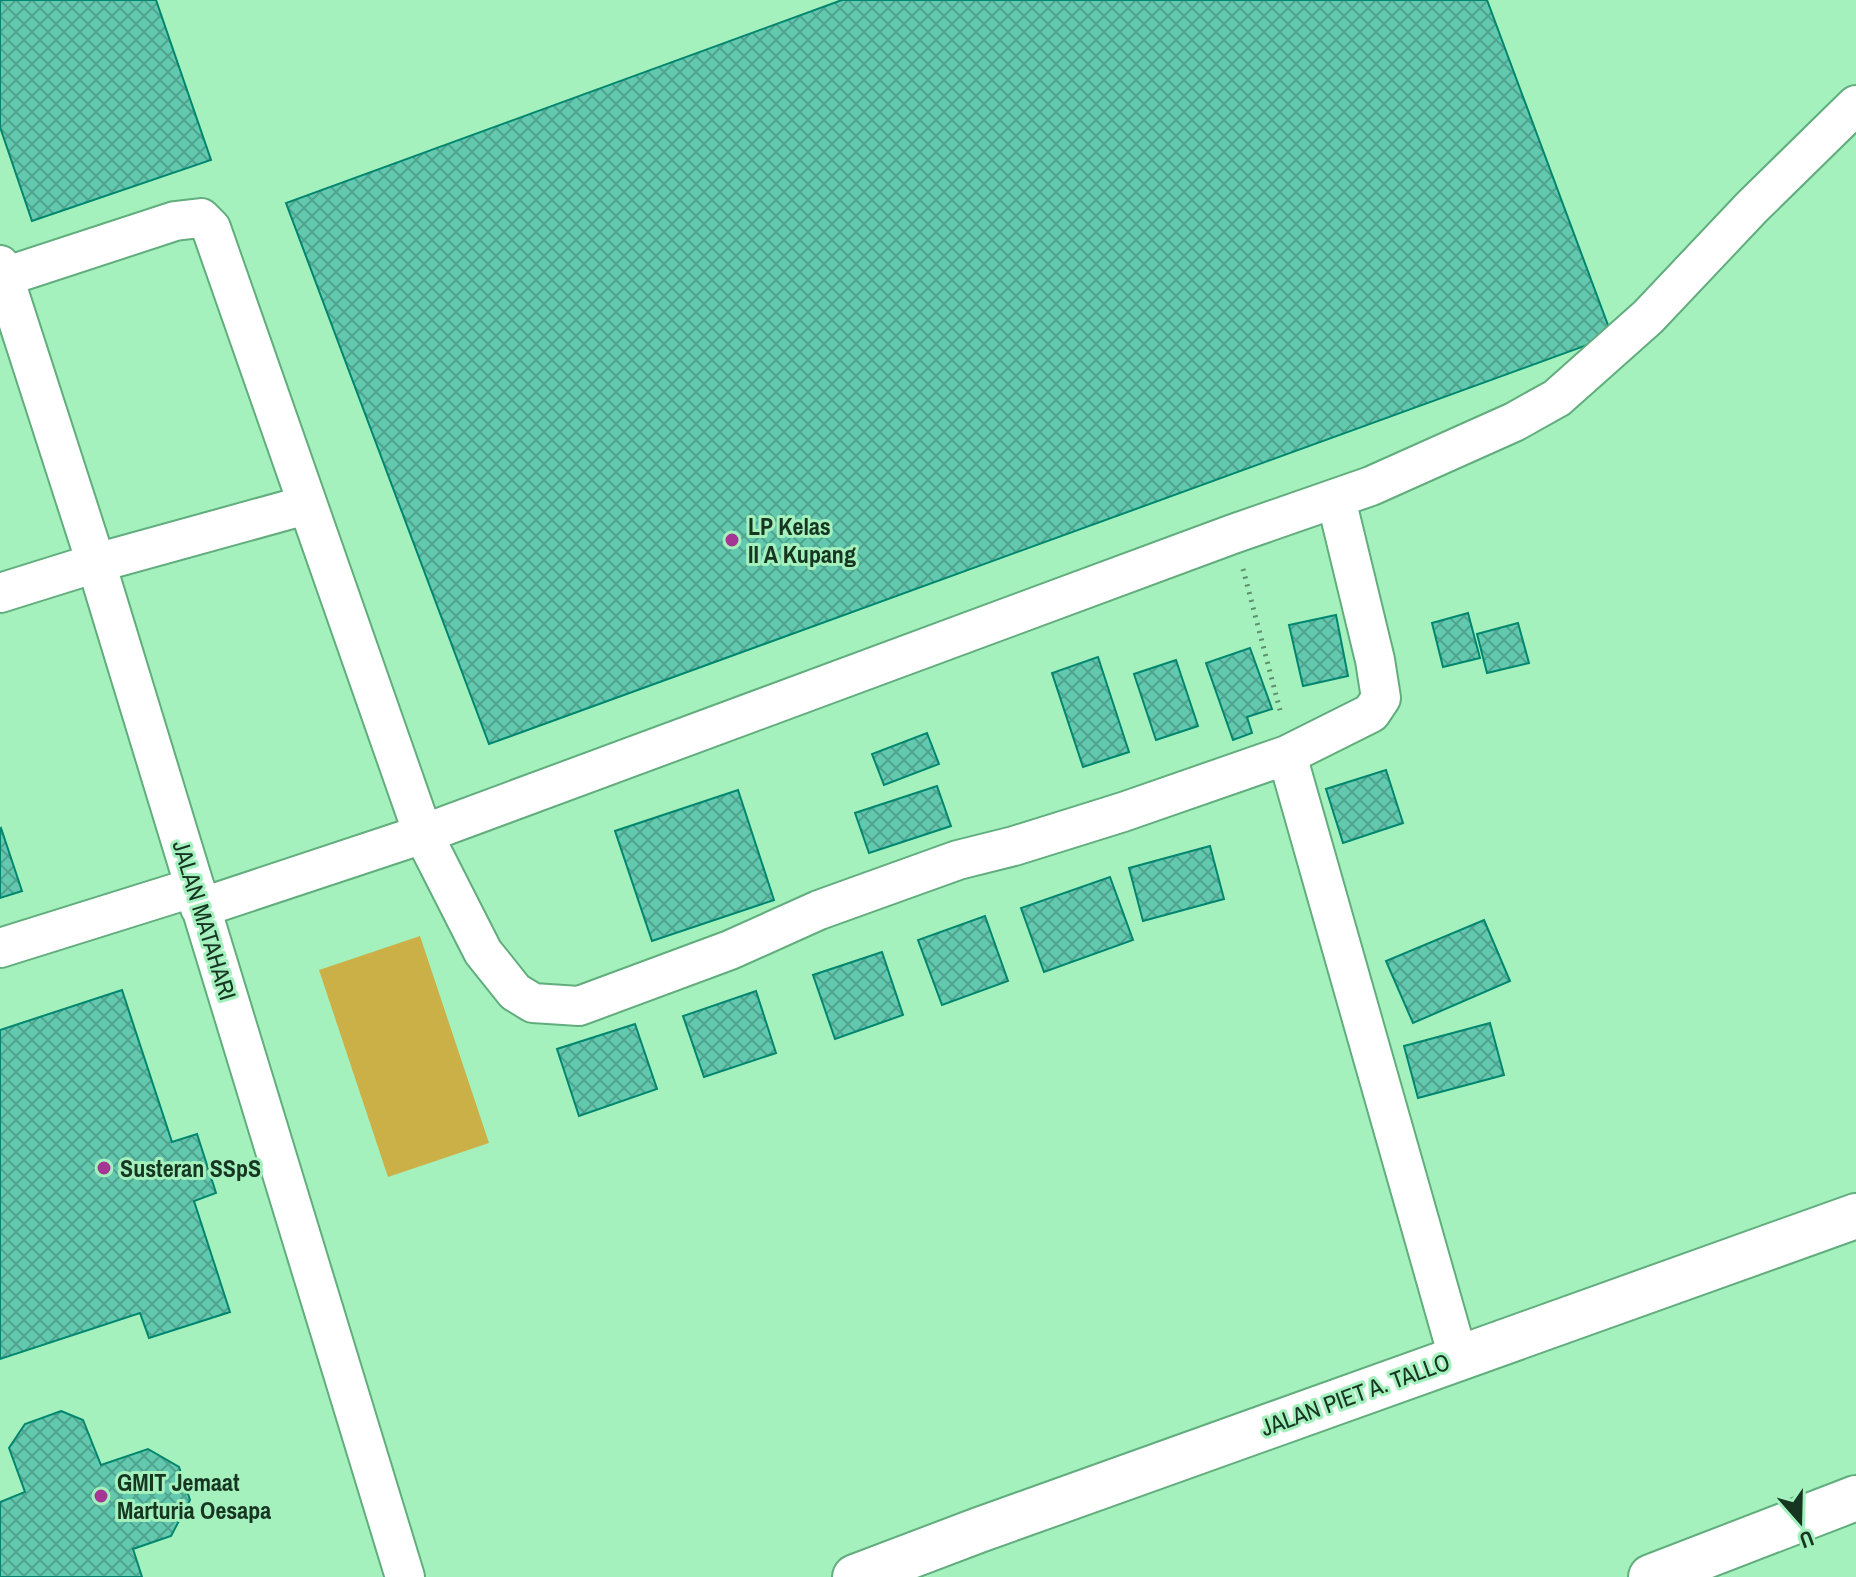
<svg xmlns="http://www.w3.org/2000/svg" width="1856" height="1577" viewBox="0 0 1856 1577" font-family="'Archivo Narrow',sans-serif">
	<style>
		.garden { fill: #cbb048 }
		.building { fill: url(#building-cross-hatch); stroke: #02866f; stroke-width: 2 }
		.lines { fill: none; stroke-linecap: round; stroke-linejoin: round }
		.minor-casing { stroke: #61ad7d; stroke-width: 42 }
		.major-casing { stroke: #61ad7d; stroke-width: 48 }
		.path { stroke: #5b916e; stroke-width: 5; stroke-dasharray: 2 6; stroke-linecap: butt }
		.minor { stroke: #fff; stroke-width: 38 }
		.major { stroke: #fff; stroke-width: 44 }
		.poi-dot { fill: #a53694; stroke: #a4f1be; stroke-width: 3 }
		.labels { text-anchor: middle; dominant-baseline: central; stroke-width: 6; stroke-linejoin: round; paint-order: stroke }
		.poi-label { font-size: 24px; font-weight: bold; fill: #163622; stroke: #a4f1be; text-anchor: start }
		.street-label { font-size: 24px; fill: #163622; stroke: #a4f1be }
	</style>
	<defs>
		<pattern id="building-cross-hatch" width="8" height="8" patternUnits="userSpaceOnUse" patternTransform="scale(2)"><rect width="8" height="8" fill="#62c9af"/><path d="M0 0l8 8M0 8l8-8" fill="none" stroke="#50a48e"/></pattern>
	</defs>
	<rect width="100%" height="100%" fill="#a4f1be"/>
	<path class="garden" d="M420,936L489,1143L388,1177L319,970Z"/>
	<path class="building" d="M0,0H156L211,160L32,221L0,127Z
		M842,0H1487L1612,336L489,744L286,203Z
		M1468,613L1480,658L1443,667L1432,623Z
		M1336,615L1348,676L1303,686L1289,625Z
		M1518,623L1529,663L1487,673L1477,634Z
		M1250,648L1272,709L1247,717L1252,733L1233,740L1206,663Z
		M1098,657L1129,752L1083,767L1052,673Z
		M1176,660L1198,726L1156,740L1134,674Z
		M927,733L939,764L884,785L872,754Z
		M1386,770L1403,823L1343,843L1326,789Z
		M937,786L951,826L869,853L855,813Z
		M738,790L774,900L652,941L615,831Z
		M1,828L22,891L0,898V829Z
		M1210,846L1224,899L1143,921L1129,868Z
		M1110,877L1133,940L1044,972L1021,908Z
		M985,916L1008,981L942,1005L918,940Z
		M1484,920L1510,981L1413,1023L1386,961Z
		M882,952L903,1015L835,1039L813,975Z
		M122,990L172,1142L197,1134L216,1193L194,1201L230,1312L149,1338L140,1313L0,1359V1030Z
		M756,991L776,1053L704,1077L683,1016Z
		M1490,1023L1504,1075L1418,1098L1404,1046Z
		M635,1024L657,1089L579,1116L557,1049Z
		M61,1411L83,1420L101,1465L148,1449L179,1467L190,1500L171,1536L133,1549L142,1577H0V1502L25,1492L9,1448L25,1424Z"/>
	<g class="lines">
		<defs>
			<path id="minor" d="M0,265L96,563L405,1577
				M4,277L175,221L201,218L211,228L423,834L483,952L515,992L533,1003L579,1006L730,950L819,910L958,860L1014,846L1123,812L1287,755L1371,713L1381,698L1375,660L1336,499
				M0,593L96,563L306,505
				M1287,755L1458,1357
				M200,908L423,834L1233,534L1371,486L1514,422L1557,398L1648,317L1752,207L1856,105
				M0,948L195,887"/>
			<path id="major" d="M855,1577L979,1530L1856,1216
				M1651,1577L1856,1498"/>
		</defs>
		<use href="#minor" class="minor-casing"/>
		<use href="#major" class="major-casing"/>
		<path class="path" d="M1243,569L1281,714"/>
		<use href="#minor" class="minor"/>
		<use href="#major" class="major"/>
	</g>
	<g class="poi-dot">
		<circle cx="732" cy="540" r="8"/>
		<circle cx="104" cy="1168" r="8"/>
		<circle cx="101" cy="1496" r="8"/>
	</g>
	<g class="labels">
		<g class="poi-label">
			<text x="748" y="526">LP Kelas<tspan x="748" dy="28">II A Kupang</tspan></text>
			<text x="120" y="1168">Susteran SSpS</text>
			<text x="117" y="1482">GMIT Jemaat<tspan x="117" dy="28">Marturia Oesapa</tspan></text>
		</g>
		<g class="street-label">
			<text transform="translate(205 920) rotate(73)">JALAN MATAHARI</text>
			<text transform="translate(1355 1394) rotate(-20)">JALAN PIET A. TALLO</text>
		</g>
	</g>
	<g transform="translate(1800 1521) rotate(160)" stroke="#a4f1be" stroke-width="6" paint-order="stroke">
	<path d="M0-6L14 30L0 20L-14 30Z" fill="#163622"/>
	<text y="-12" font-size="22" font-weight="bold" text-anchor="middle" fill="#163622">U</text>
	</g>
</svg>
